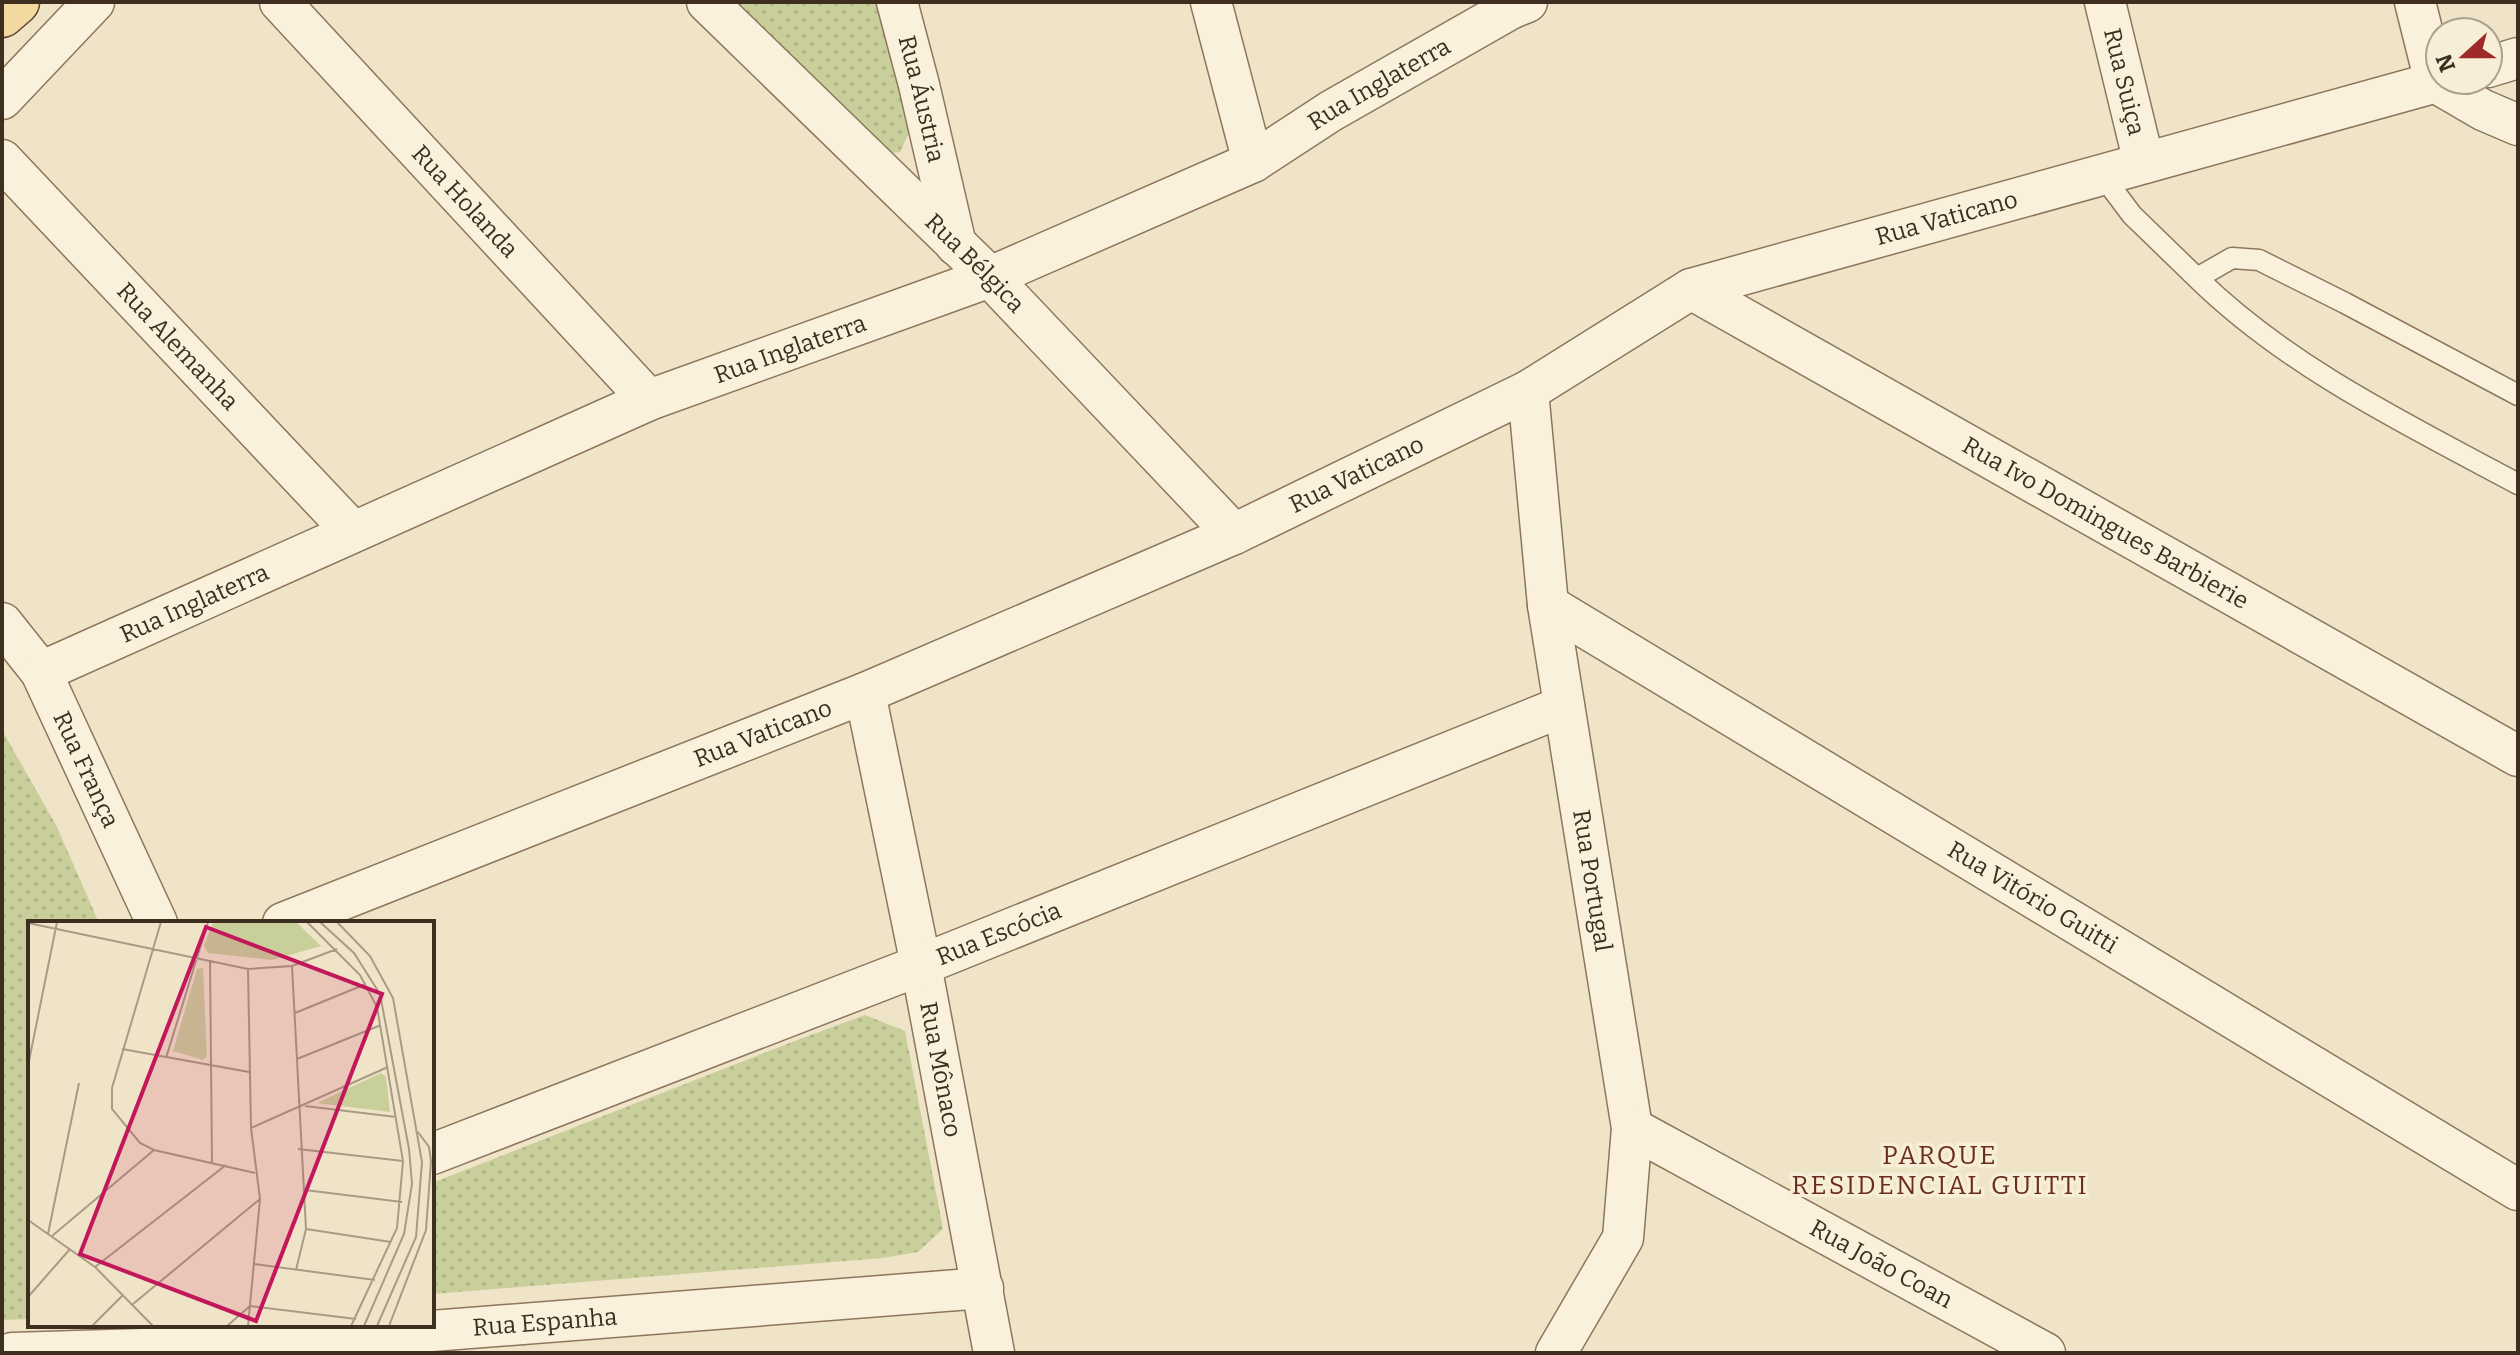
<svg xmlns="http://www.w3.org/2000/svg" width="2520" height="1355" viewBox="0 0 2520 1355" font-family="Bitter,serif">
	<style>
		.park { fill: url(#park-dots) }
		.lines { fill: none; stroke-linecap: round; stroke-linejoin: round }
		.lane-casing { stroke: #8d765c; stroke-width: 23 }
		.street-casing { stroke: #8d765c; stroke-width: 43 }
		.primary-casing { stroke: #5b4430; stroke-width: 47 }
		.lane { stroke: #faf1dc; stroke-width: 20 }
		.street { stroke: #faf1dc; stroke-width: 40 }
		.primary { stroke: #f3d9a0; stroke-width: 44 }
		.labels { text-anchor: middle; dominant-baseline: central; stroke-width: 7; stroke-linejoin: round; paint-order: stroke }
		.street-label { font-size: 24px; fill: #3d2e20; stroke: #f7eed8 }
		.neighbourhood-label { font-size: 26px; letter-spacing: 2px; fill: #6b2e1e; stroke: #f7eed8 }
		.inset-road { fill: none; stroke: #a89b85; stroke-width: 2 }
		.view { fill: #c2185b; fill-opacity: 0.15; stroke: #c2185b; stroke-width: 4 }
		.inset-edge { fill: none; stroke: #3d2e20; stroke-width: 4 }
	</style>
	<defs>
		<pattern id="park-dots" width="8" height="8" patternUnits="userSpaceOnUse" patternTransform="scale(2)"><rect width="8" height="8" fill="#c9cf9b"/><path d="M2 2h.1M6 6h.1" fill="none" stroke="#aeb285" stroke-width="1.8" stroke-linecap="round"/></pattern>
	</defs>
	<rect width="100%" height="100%" fill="#f0e4c8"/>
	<path class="park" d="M726,2H885L914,122L900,152L882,154Z
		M2,730L57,827L99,923H30V1319L2,1320Z
		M865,1015L905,1031L943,1229L918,1252L883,1258L432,1294V1183L800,1039Z"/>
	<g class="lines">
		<defs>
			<path id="lane" d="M2102,175L2132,215L2197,278L2232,258L2259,260L2345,303L2518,395
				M2197,278C2288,367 2406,424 2518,484"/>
			<g id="street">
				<path id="s1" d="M280,2L649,400"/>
				<path id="s2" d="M707,2L990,277L1234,534"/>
				<path id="s3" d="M897,2L919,85L956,245"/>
				<path d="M1211,2L1253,162"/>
				<path id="s4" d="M2105,2L2144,163"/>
				<path d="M2415,2L2435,82L2483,110L2518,125"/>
				<path d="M2488,67L2518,58"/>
				<path d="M2,99L94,2"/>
				<path id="s5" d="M2,160L353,532"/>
				<path id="s6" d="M1691,289L2518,756"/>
				<path id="s7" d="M1528,391L1548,605L1632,1128L1623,1238L1556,1353"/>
				<path id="s8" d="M1548,605L2518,1190"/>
				<path id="s9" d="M2,623L41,672L157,923"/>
				<path id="s10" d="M41,672L649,400L990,277L1253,162L1331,111L1510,9L1527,2"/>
				<path id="s11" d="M865,693L921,965L994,1353"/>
				<path id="s12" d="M283,923L865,693L1234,534L1528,391L1691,289L2444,80"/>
				<path id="s13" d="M1632,1128L2045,1353"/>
				<path id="s14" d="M432,1154L921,965L1564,706"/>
				<path id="s15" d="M12,1353L240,1346L983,1288"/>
			</g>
			<path id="primary" d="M2,15L17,2"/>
		</defs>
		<use href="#lane" class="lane-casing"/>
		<use href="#street" class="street-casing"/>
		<use href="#primary" class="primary-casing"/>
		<use href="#lane" class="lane"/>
		<use href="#street" class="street"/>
		<use href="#primary" class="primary"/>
	</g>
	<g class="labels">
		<g class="street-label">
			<text stroke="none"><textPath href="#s4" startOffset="82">Rua Suiça</textPath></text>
			<text stroke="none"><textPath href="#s10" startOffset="1464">Rua Inglaterra</textPath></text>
			<text stroke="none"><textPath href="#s3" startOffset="100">Rua Áustria</textPath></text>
			<text stroke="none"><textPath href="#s1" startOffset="272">Rua Holanda</textPath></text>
			<text stroke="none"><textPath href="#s12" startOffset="1812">Rua Vaticano</textPath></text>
			<text stroke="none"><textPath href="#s2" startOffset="374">Rua Bélgica</textPath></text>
			<text stroke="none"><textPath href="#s5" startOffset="256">Rua Alemanha</textPath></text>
			<text stroke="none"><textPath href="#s10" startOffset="816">Rua Inglaterra</textPath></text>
			<text stroke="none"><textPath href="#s12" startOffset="1164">Rua Vaticano</textPath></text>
			<text stroke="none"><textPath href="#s6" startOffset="476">Rua Ivo Domingues Barbierie</textPath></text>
			<text stroke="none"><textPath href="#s10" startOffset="168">Rua Inglaterra</textPath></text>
			<text stroke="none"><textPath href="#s12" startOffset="516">Rua Vaticano</textPath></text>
			<text stroke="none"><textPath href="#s9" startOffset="170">Rua França</textPath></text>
			<text stroke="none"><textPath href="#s7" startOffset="494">Rua Portugal</textPath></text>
			<text stroke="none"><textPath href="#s8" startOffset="566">Rua Vitório Guitti</textPath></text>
			<text stroke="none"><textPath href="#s14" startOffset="608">Rua Escócia</textPath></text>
			<text stroke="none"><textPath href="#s11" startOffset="384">Rua Mônaco</textPath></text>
			<text stroke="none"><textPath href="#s13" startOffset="284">Rua João Coan</textPath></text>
			<text stroke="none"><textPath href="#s15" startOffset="534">Rua Espanha</textPath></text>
		</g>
		<g class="neighbourhood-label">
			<text x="1940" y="1155">PARQUE<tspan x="1940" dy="30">RESIDENCIAL GUITTI</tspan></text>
		</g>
	</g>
	<g transform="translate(28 921)">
		<rect width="406" height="406" fill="#f0e4c8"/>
		<path d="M185,1H268L293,25L244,39L180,32L176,25ZM175,47L179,135L175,139L145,130L169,48ZM353,152L358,156L362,191L289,182Z" fill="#c9cf9b"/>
		<path class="inset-road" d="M133,1L84,167V188L112,222L126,229L227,252M279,1L332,54L349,86L375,240L369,307L323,405M292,1L326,32L352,73L381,228L384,263L376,313L336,405M309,1L342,35L365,77L394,241L388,316L349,405M0,2L220,48L264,45L309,28M182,40L184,241M264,45L278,308L268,349M220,48L223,207L232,278L220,405M267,92L338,63M94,128L221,151M138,137L180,1M269,138L353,104M0,145L29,1M277,185L368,196M223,207L360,146M270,228L375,240M277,269L374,281M0,299L67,346L125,405M278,308L363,321M20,313L51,162M24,315L126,229M226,343L347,359M67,346L198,244M0,376L42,328M105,383L232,278M64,405L95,374M199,405L222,385L328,398M361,405L398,309L403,240L401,226L390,211"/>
		<path class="view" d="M178,6L354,73L228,400L52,333Z"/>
		<rect width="406" height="406" class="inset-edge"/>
	</g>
	<rect width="2520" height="1355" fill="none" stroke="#3d2e20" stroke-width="8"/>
	<g transform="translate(2464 56) rotate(249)"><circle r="38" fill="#f7eed8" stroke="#ada18e" stroke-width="2"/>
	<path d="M0-6L14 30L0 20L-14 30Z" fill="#9e2a2b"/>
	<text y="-12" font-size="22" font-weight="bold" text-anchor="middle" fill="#3d2e20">N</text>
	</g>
</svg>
